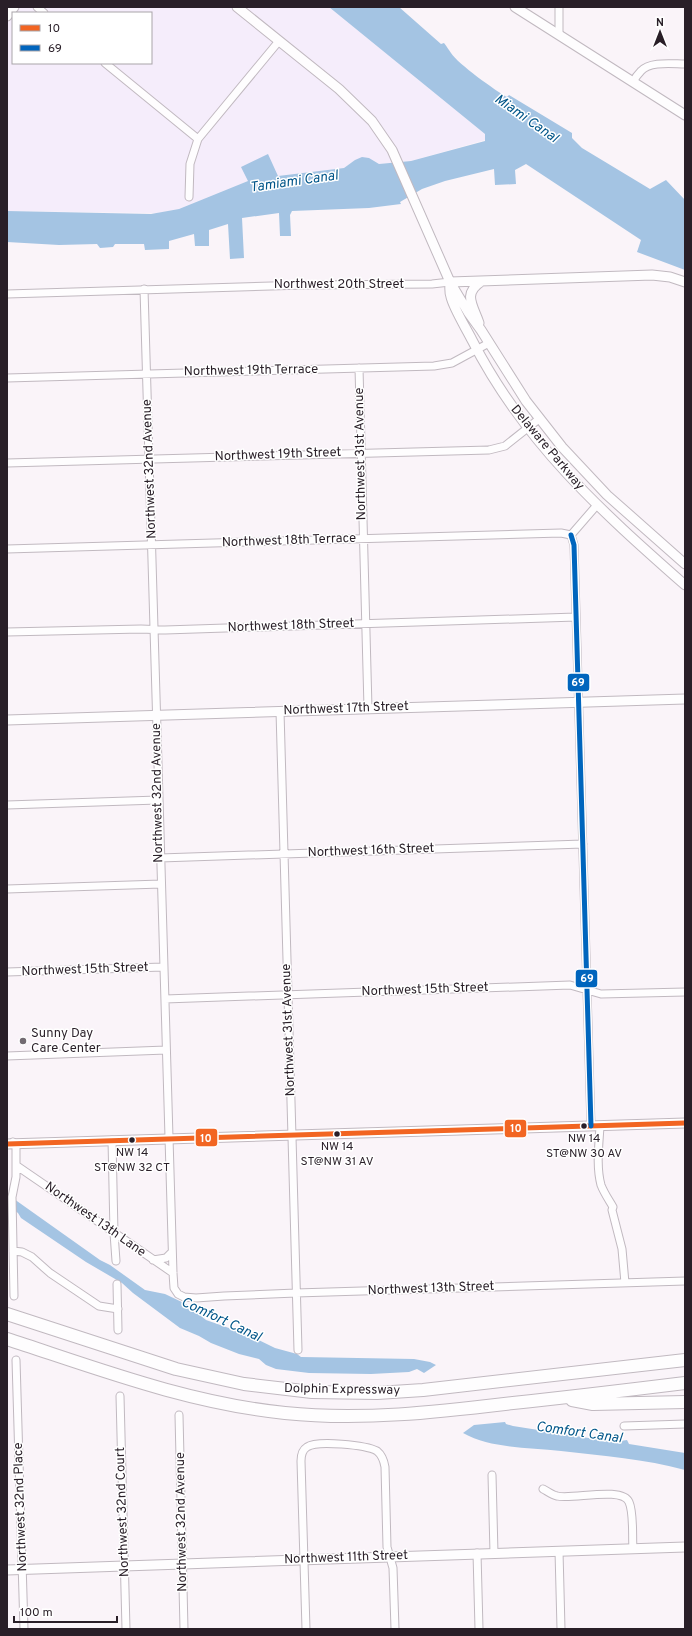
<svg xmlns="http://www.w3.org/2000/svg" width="692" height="1636" viewBox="0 0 692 1636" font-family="Overpass,sans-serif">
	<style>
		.industrial { fill: #f5edfb; fill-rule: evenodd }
		.water { fill: #a4c4e3 }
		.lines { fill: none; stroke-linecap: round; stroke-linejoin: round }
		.street-casing { stroke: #c1b9c0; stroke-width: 9 }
		.secondary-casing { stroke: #c1b9c0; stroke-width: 11 }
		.highway-casing { stroke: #c1b9c0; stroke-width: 14 }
		.street { stroke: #fefdfe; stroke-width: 7 }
		.secondary { stroke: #fefdfe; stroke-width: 9 }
		.highway { stroke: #fefdfe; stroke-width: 12 }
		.bus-1-casing { stroke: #fff; stroke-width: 8 }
		.bus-2-casing { stroke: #fff; stroke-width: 8 }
		.bus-1 { stroke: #f26522; stroke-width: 5 }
		.bus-2 { stroke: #0065bd; stroke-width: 5 }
		.poi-dot { fill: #726a71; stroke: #fff; stroke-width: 1.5 }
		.bus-dot { fill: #291f28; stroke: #fff; stroke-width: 1.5 }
		.labels { text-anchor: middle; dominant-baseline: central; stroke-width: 3; stroke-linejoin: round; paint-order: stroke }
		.bus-label { font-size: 12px; fill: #291f28; stroke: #fff }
		.street-label { font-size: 13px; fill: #291f28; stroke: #fff }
		.poi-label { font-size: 13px; fill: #291f28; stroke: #fff; text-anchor: start }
		.water-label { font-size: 14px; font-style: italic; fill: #025689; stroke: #fff }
		.line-badge { stroke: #fff; stroke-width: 1.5 }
		.badge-label { font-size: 11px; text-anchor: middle; font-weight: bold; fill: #fff }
	</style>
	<rect width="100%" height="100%" fill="#faf4f9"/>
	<path class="industrial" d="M7,7H329L485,134V140L411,161L379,164L372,161L352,162L344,168L277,176L268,155L248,181L179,209L157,213L7,211ZM13,13H151V63H13Z"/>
	<path class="water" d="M329,7H399L441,44L444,43C447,47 449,50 451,53C458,64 496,91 507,97L509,95L572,133V138L582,148L650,189L666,180L685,200V270L637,252L641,240L526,164L515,170L516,184L495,185L494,169L445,181L422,189L400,202L401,204L369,208L292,211L290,215L291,236H280L279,213L242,218L244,258L230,259L228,224L209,230V246H195L194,234L169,241V249L145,250L144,244H115L113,247L100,248L97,244L59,245L7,242V211L151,214L179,209L248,181L241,167L268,154L278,176L344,168L355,160L362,157L369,158L379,164L411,161L485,141V134Z
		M7,1194L100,1260L110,1265L145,1290L165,1294L186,1304L206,1320L246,1334L275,1348L297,1354L301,1357L414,1359L430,1362L436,1365L424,1373L417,1369L409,1372L371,1374L309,1373L276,1369L266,1365L259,1359L239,1354L211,1343L199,1336L180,1328L133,1293L122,1283L86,1262L21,1218L18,1213L7,1205Z
		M505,1422L506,1424L513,1426L614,1442L627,1440L629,1444L685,1453V1470C645,1459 603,1456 561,1451C528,1447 492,1449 463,1433L474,1425Z"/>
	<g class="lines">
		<defs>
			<path id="street" d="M37,7L44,13
				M559,7V35
				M105,63L198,139
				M633,82C635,78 638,74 641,71C650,61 672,64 685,64
				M189,197L190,164L198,139L279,41
				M144,289L173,1273L174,1288L178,1294L184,1297L196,1298L224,1296L296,1293L685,1281
				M7,294L305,285L432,284L450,282
				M359,368L368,708
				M7,378L434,366L452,363L489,343
				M7,463L489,450L505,446L539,419
				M571,535L574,545L591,1126
				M571,535L597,505
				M7,549L561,533L571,535
				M7,632L141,629L165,630L576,617
				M280,711L298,1350
				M7,805L158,800
				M160,858L583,844
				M7,889L161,884
				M7,972L163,967
				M165,999L570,985L601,994L685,992
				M7,1056L166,1050
				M600,1126C599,1145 596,1166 601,1185C604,1193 609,1200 613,1207L612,1210L622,1249L625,1283
				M112,1140L114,1233L116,1261
				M13,1142L16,1144V1177L12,1197L14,1296
				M17,1166L173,1273
				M13,1251L22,1252L32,1257L50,1273L99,1306L118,1309
				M153,1260L166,1258L172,1252
				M117,1284L118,1330
				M16,1360L24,1629
				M120,1396L126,1629
				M179,1415L184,1629
				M624,1426L685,1424
				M492,1475L494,1553
				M543,1489C547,1491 552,1495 557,1496C572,1500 622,1486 629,1502C634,1513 632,1536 633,1549
				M559,1551L561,1629
				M477,1553L479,1629
				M306,1629L301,1461C301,1456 302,1450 307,1447C317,1440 366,1445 377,1451C382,1455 384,1461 385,1467L387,1547L393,1568L395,1629"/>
			<path id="secondary" d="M237,7L339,89L372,121L392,150L450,282L468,312L481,330L526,401L562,447L607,495L685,564
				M515,7L685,115
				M7,16L14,7
				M450,282C450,286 449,292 451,297C454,309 466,328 472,340C524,442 600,510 685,585
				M450,282L652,275L670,277L685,282
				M479,323C473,305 462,294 482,281
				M7,720L685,699
				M7,1144L685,1123
				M7,1570L685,1547"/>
			<path id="highway" d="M7,1314L176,1369L244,1384L312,1392L377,1393L423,1390L685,1360
				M7,1339C99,1369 188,1403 285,1413C361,1421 437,1412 513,1403C570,1397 628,1390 685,1383
				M572,1400L593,1404L685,1402"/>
		</defs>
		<use href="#street" class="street-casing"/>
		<use href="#secondary" class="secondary-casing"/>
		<use href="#highway" class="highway-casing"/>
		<use href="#street" class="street"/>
		<use href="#secondary" class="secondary"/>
		<use href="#highway" class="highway"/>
		<defs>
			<path id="bus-1" d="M7,1144L685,1123"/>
			<path id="bus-2" d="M571,535L574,545L591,1126"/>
		</defs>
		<use href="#bus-1" class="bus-1-casing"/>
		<use href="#bus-2" class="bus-2-casing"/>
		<use href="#bus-1" class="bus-1"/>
		<use href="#bus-2" class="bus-2"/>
	</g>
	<circle class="poi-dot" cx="23" cy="1041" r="4"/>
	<g class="bus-dot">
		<circle cx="584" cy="1126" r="3.5"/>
		<circle cx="337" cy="1134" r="3.5"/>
		<circle cx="132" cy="1140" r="3.5"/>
	</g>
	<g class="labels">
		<g class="bus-label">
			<text x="584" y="1139">NW 14<tspan x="584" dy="15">ST@NW 30 AV</tspan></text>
			<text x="337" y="1147">NW 14<tspan x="337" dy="15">ST@NW 31 AV</tspan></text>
			<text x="132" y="1153">NW 14<tspan x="132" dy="15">ST@NW 32 CT</tspan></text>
		</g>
		<g class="street-label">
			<text x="339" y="285">Northwest 20th Street</text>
			<text transform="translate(251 371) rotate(-1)">Northwest 19th Terrace</text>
			<text transform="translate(547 448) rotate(50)">Delaware Parkway</text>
			<text transform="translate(361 454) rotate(-91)">Northwest 31st Avenue</text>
			<text transform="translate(278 455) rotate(-2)">Northwest 19th Street</text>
			<text transform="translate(150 469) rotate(-92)">Northwest 32nd Avenue</text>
			<text transform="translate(289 541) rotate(-2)">Northwest 18th Terrace</text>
			<text transform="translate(291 626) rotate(-2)">Northwest 18th Street</text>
			<text transform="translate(346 709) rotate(-2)">Northwest 17th Street</text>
			<text transform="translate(158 793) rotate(-91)">Northwest 32nd Avenue</text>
			<text transform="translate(371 851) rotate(-2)">Northwest 16th Street</text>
			<text transform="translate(85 970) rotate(-2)">Northwest 15th Street</text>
			<text transform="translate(425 990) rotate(-2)">Northwest 15th Street</text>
			<text transform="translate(289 1030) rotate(-92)">Northwest 31st Avenue</text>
			<text transform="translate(95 1220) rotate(35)">Northwest 13th Lane</text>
			<text transform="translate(431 1289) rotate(-2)">Northwest 13th Street</text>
			<text transform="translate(342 1390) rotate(1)">Dolphin Expressway</text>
			<text transform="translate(21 1507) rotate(-92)">Northwest 32nd Place</text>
			<text transform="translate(123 1512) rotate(-92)">Northwest 32nd Court</text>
			<text transform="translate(182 1522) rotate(-91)">Northwest 32nd Avenue</text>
			<text transform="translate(346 1558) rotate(-2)">Northwest 11th Street</text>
		</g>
		<g class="poi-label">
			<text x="31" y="1034">Sunny Day<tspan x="31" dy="15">Care Center</tspan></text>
		</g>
		<g class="water-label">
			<text transform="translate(526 119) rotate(35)">Miami Canal</text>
			<text transform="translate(294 182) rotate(-8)">Tamiami Canal</text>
			<text transform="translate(221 1320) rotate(25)">Comfort Canal</text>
			<text transform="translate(579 1433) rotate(8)">Comfort Canal</text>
		</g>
	</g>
	<g class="line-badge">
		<rect x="567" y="673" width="23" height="19" rx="4" fill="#0065bd"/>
		<rect x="575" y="969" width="23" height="19" rx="4" fill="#0065bd"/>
		<rect x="504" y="1119" width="23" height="19" rx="4" fill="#f26522"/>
		<rect x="195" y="1128" width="23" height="19" rx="4" fill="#f26522"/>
	</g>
	<g class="badge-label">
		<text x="578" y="686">69</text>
		<text x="587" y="982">69</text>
		<text x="516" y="1132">10</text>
		<text x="206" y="1142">10</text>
	</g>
	<rect width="692" height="1636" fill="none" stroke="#291f28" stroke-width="16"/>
	<rect x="12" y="12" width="140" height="52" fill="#ffffff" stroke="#a9a5a9"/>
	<rect x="20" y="25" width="20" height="6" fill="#f26522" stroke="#a9a5a9"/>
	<text x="48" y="32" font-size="12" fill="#291f28">10</text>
	<rect x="20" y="45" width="20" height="6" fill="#0065bd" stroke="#a9a5a9"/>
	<text x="48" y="52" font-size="12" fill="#291f28">69</text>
	<g transform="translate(660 32)" stroke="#ffffff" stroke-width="3" paint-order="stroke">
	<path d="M0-3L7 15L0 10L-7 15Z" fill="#291f28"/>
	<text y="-6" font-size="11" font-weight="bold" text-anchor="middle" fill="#291f28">N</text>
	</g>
	<path d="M14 1616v6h103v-6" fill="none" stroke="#291f28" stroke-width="2"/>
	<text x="20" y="1616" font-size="12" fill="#291f28" stroke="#ffffff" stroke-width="3" paint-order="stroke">100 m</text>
</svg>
